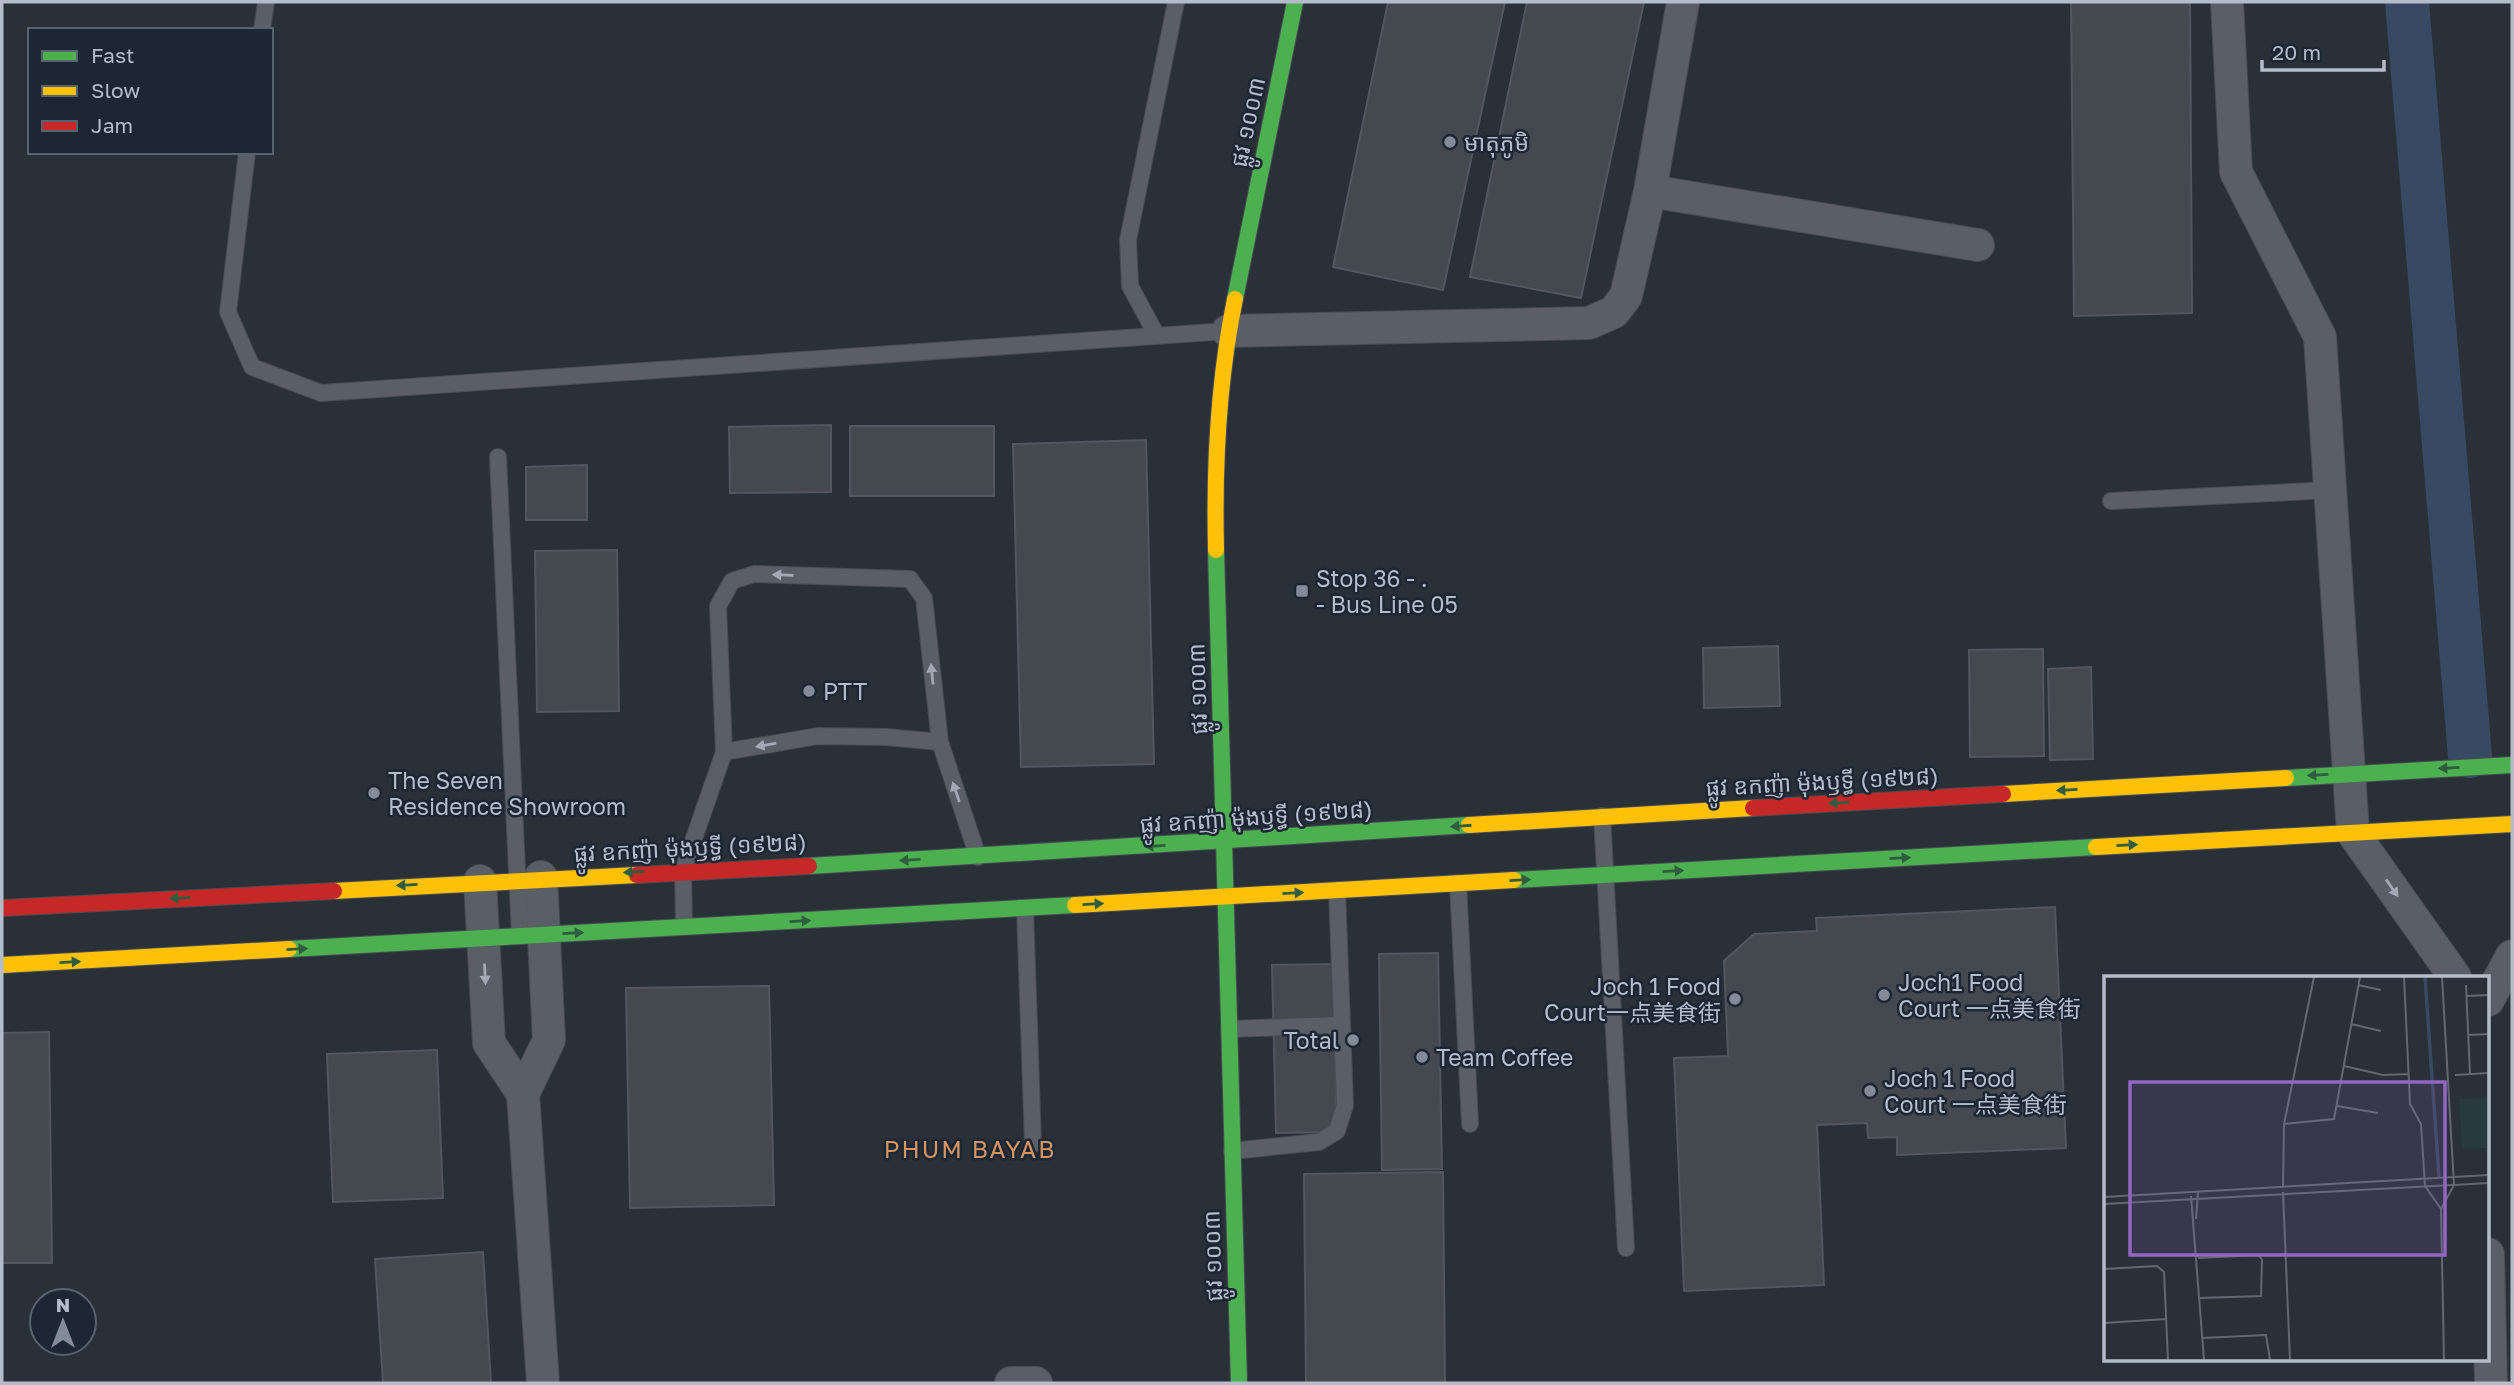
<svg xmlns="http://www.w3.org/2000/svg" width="2514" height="1385" viewBox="0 0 2514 1385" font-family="'Golos Text','Noto Sans SC','Noto Sans Khmer',sans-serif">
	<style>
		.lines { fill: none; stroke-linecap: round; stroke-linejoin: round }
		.canal { stroke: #384963; stroke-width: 44 }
		.building { fill: #444950; stroke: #52575f; stroke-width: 2 }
		.lane-casing { stroke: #484c53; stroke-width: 18 }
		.street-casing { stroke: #484c53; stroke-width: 34 }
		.fast-casing { stroke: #484c53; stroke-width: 18 }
		.slow-casing { stroke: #484c53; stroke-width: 18 }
		.jam-casing { stroke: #484c53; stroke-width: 18 }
		.lane { stroke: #5a5e66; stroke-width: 16 }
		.street { stroke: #5a5e66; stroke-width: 32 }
		.fast { stroke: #4caf50; stroke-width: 16 }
		.slow { stroke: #ffc107; stroke-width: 16 }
		.jam { stroke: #c62828; stroke-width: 16 }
		.oneway { fill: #a2a9b5 }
		.oneway2 { fill: #305d3f }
		.poi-dot { fill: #848b96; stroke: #1d2633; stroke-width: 2.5 }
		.labels { text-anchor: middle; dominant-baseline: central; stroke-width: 5; stroke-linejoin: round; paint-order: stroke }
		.street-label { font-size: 23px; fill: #b4bcc9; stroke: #1d2633 }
		.poi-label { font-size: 23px; fill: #b4bcc9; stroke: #1d2633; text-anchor: start }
		.neighbourhood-label { font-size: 24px; letter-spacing: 2px; fill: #d59563; stroke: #1d2633 }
		.inset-river { fill: none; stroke: #384963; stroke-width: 3.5 }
		.inset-road { fill: none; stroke: #616872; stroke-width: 2 }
		.view { fill: #9266c3; fill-opacity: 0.15; stroke: #9266c3; stroke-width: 3.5 }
		.inset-edge { fill: none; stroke: #b4bcc9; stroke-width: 3.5 }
	</style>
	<rect width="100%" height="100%" fill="#2a3038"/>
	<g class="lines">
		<path class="canal" d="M2407,2L2470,756"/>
	</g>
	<path class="building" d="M1388,2H1505L1443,290L1333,267Z
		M1527,2H1644L1581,298L1470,277Z
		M2071,2H2190L2192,313L2074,316Z
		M831,425V492L730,493L729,427Z
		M850,426H994V496H850Z
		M1146,440L1154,764L1021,767L1013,444Z
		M587,465V520H526V467Z
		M617,550L619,711L537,712L535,551Z
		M1778,646L1780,706L1704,708L1703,648Z
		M2043,649L2044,756L1970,757L1969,650Z
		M2091,667L2093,759L2050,760L2048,669Z
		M2055,907L2066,1148L1897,1155V1137L1868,1138L1867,1123L1817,1125L1824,1285L1684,1291L1674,1058L1728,1056L1724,961L1754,934L1817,931L1816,918Z
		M1438,953L1442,1169L1382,1170L1379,954Z
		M1333,964L1337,1132L1276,1133L1272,965Z
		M769,986L774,1205L630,1208L626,988Z
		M49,1032L52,1263H2V1033Z
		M437,1050L443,1198L333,1202L327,1054Z
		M1443,1172L1445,1383H1306L1304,1174Z
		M483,1252L491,1383H383L375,1259Z"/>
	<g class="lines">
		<defs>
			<path id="lane" d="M262,30L266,2
				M247,152L228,312L252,367L321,393L1228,331
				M1157,336L1130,286L1128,240L1176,2
				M498,457L520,936
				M2111,501L2332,490
				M724,752L718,606L732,581L754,574L910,579L924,598L940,742
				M1602,816L1626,1248
				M1458,883L1470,1124
				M1025,908L1033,1144
				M684,927L683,870L724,752L818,736L886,737L940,742L978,857
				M1229,1029L1341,1025
				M1232,1151L1319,1142L1337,1131L1345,1105L1337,890"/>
			<path id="street" d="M2227,2L2236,172L2320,337L2353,833L2455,977
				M1650,191L1978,245
				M1228,331L1589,323L1614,312L1626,296L1650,191L1683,2
				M480,881L489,1043L523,1094L543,1383
				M2488,1000L2512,956
				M523,1094L549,1040L541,877
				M2488,1254L2491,1383
				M1011,1383H1036"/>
			<path id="fast" d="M1235,299L1295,2
				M1216,550L1239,1383
				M2286,778L2512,765
				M809,866L1469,825
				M1514,880L2096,847
				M289,949L1075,905"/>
			<path id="slow" d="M1216,550C1214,467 1218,381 1235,299
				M2003,794L2286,778
				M1469,825L1753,808
				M2096,847L2512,824
				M334,891L637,875
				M1075,905L1514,880
				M2,965L289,949"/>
			<path id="jam" d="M1753,808L2003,794
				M637,875L809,866
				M2,908L334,891"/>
		</defs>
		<use href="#lane" class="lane-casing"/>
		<use href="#street" class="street-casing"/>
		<use href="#fast" class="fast-casing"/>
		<use href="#slow" class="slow-casing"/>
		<use href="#jam" class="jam-casing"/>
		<use href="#lane" class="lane"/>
		<use href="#street" class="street"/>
		<use href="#fast" class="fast"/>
		<use href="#slow" class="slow"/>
		<use href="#jam" class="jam"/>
	</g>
	<defs><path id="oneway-solid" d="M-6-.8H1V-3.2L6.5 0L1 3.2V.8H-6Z" transform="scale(1.75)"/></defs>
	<g class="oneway">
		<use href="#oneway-solid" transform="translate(783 575) rotate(-178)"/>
		<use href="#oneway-solid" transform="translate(932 674) rotate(-96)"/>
		<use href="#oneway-solid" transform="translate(766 745) rotate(170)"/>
		<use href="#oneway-solid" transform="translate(956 792) rotate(-109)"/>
		<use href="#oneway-solid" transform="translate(2392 888) rotate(55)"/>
		<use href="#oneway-solid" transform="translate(485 974) rotate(87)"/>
	</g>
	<g class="oneway2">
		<use href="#oneway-solid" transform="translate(2449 768) rotate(177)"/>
		<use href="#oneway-solid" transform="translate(2318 775) rotate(177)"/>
		<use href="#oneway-solid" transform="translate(2067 790) rotate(177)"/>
		<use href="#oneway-solid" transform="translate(1839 803) rotate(177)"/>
		<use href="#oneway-solid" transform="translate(1461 826) rotate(176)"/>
		<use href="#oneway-solid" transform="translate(2127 845) rotate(-3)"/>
		<use href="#oneway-solid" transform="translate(1155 846) rotate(177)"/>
		<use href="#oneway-solid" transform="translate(1900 858) rotate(-3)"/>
		<use href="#oneway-solid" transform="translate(910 860) rotate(177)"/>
		<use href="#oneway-solid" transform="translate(1673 871) rotate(-3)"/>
		<use href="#oneway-solid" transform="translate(634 872) rotate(177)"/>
		<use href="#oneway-solid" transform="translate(1520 880) rotate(-3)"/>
		<use href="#oneway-solid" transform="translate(407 885) rotate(177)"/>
		<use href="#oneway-solid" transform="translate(1293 893) rotate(-3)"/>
		<use href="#oneway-solid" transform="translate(180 898) rotate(177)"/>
		<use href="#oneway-solid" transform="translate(1093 904) rotate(-3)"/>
		<use href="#oneway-solid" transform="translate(800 921) rotate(-3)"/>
		<use href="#oneway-solid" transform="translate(573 933) rotate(-3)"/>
		<use href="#oneway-solid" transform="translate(297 949) rotate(-3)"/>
		<use href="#oneway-solid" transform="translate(70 962) rotate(-3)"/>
	</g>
	<g class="poi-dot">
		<circle cx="1450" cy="142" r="7"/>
		<rect x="1295" y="584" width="14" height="14" rx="3.5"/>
		<circle cx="809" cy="691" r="7"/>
		<circle cx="374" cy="793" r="7"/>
		<circle cx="1884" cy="995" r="7"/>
		<circle cx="1735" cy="999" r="7"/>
		<circle cx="1353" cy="1040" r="7"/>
		<circle cx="1422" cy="1057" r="7"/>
		<circle cx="1870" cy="1091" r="7"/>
	</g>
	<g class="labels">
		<g class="street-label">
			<text transform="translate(1247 122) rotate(-78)">ផ្លូវ ១០០៣</text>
			<text transform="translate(1197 689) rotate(-92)">ផ្លូវ ១០០៣</text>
			<text transform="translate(1822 781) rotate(-3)">ផ្លូវ ឧកញ៉ា ម៉ុងឫទ្ធី (១៩២៨)</text>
			<text transform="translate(1256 816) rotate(-4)">ផ្លូវ ឧកញ៉ា ម៉ុងឫទ្ធី (១៩២៨)</text>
			<text transform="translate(690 847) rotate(-3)">ផ្លូវ ឧកញ៉ា ម៉ុងឫទ្ធី (១៩២៨)</text>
			<text transform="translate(1212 1256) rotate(-92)">ផ្លូវ ១០០៣</text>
		</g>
		<g class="poi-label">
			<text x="1464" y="142">មាតុភូមិ</text>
			<text x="1316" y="578">Stop 36 - .<tspan x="1316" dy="26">- Bus Line 05</tspan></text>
			<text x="823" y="691">PTT</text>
			<text x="388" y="780">The Seven<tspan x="388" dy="26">Residence Showroom</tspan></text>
			<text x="1898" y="982">Joch1 Food<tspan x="1898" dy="26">Court 一点美食街</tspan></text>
			<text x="1721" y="986" text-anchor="end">Joch 1 Food<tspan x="1721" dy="26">Court一点美食街</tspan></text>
			<text x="1339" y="1040" text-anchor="end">Total</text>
			<text x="1436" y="1057">Team Coffee</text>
			<text x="1884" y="1078">Joch 1 Food<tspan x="1884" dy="26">Court 一点美食街</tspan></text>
		</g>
		<g class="neighbourhood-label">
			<text x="970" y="1148">PHUM BAYAB</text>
		</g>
	</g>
	<g transform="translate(2104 976)">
		<rect width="385" height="385" fill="#2a3038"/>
		<path d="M385,121V172L358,173L355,123Z" fill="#273a3e"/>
		<path class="inset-river" d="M321,1L335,201"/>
		<path class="inset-road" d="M300,1L306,128L317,148L321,210L337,233M338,1L350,209L337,233L340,384M254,9L277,14M362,9L366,98M363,20L385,19M247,48L277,55M364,59L385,58M240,90L279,99L305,98M351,99L385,97M233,130L274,137M180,148L230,143L256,1M179,211L180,148L210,1M179,216L186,384M87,220L100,384M0,221L385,199M0,228L385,207M92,243L94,216M94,282L155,279L158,284L157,320L96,322M0,293L53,290L60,296L64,384M0,347L62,343M98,362L162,359L166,384"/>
		<path class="view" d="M26,106H341V279H26Z"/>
		<rect width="385" height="385" class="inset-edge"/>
	</g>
	<rect width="2514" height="1385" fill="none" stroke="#b4bcc9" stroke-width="7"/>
	<rect x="28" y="28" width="245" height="126" fill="#1d2633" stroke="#59626f" stroke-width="2"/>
	<rect x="42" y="51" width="35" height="10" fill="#4caf50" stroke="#59626f" stroke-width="2"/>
	<text x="91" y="63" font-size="21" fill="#b4bcc9">Fast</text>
	<rect x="42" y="86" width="35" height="10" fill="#ffc107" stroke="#59626f" stroke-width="2"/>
	<text x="91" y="98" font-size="21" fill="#b4bcc9">Slow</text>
	<rect x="42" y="121" width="35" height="10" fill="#c62828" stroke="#59626f" stroke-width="2"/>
	<text x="91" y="133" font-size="21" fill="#b4bcc9">Jam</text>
	<g transform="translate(63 1322)"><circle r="33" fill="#1d2633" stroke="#59626f" stroke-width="2"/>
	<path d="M0-5L12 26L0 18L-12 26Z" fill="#848b96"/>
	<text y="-10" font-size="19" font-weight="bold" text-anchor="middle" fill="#b4bcc9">N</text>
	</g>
	<path d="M2262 60v10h122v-10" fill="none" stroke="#b4bcc9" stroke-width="3.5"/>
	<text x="2272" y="60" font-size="21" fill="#b4bcc9" stroke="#1d2633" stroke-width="5" paint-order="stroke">20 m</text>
</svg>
